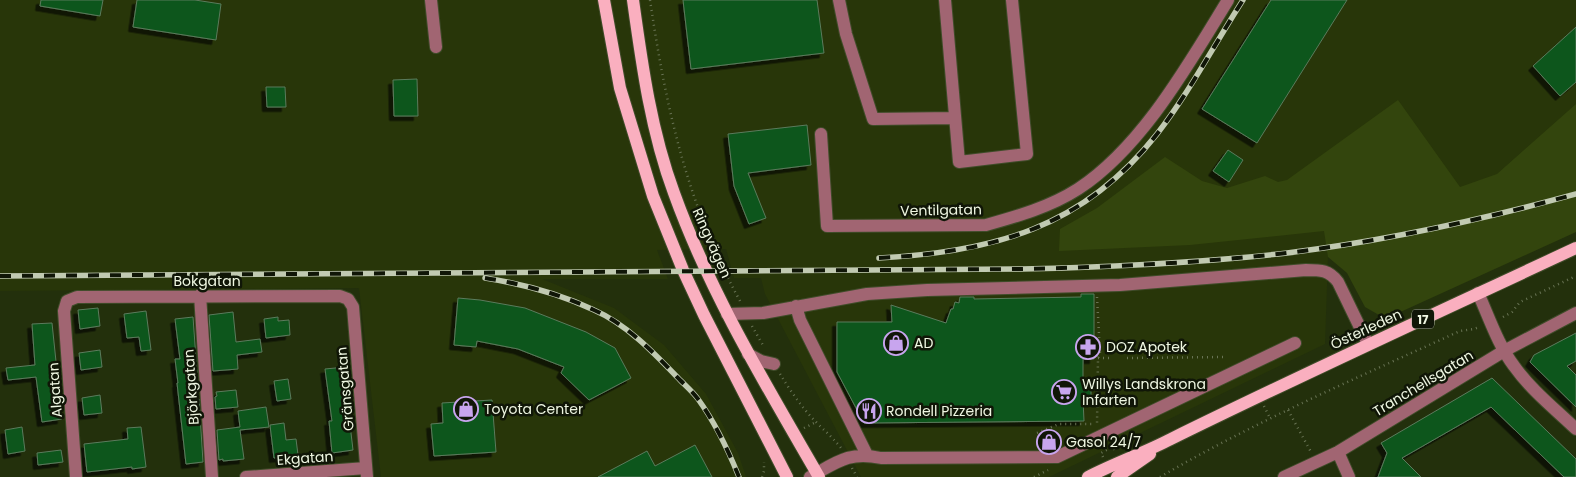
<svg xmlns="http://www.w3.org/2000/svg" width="1576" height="477" viewBox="0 0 1576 477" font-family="Poppins,sans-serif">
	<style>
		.built { fill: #283609 }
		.green { fill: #33450d }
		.building { fill: #0c561b; stroke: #5b7b5d; filter: url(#shadow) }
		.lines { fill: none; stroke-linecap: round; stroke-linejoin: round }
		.minor-casing { stroke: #404c2a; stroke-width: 14 }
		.major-casing { stroke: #404c2a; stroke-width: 14 }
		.path { stroke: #687354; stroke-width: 2.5; stroke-dasharray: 1 4; stroke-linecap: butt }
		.minor { stroke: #a16572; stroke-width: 12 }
		.major { stroke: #faafbf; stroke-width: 12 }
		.rail-casing { stroke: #c1cab2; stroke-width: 5.5 }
		.rail { stroke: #101607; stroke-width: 4; stroke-dasharray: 11; stroke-linecap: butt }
		.labels { text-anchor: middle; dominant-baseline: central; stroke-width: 5; stroke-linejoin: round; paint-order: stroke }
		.shield { fill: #101607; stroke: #acb4a0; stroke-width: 1 }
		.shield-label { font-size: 12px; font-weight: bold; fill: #eff7e2 }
		.street-label { font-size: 14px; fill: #eff7e2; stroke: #101607 }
		.poi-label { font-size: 14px; fill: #eff7e2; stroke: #101607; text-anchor: start }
	</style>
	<defs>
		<filter id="shadow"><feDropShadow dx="-4.5" dy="4.5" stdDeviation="0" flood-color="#0009"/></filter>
	</defs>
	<rect width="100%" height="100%" fill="#23300c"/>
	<path class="built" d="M0,0H1576V204L1328,257L1325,344L1049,477H861L765,294L761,278H734L726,249L657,250L668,279H542L614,308L664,345L706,394L738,453L746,477H381L359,288L0,291Z"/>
	<path class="green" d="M1398,100L1460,187L1497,174L1576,104V232L1396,314L1379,315L1365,307L1347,273L1328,257L1324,231L1190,245L1059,251L1060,229L1097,208L1165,157L1202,181L1227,188L1265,176L1278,182L1287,180Z"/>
	<path class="building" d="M41,0H103L100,16L40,6Z
		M137,0H195L221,4L216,40L133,27Z
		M683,0H817L824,53L691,69Z
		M1271,0H1347L1257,143L1202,109Z
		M1576,27V82L1560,96L1533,66Z
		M417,79L418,116H394L393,80Z
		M266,87H285L286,107H267Z
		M807,125L811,165L748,173L766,218L749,224L734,186L728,134Z
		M1228,150L1243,160L1229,182L1213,171Z
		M1081,294H1094V359H1083V382H1091V399H1083L1084,421L864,423L837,372V322H892L891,305L946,323L951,309H953L955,302L959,303L960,297H974V299L1081,297Z
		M458,298L480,300L525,308L586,332L615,348L631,378L589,400L561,373L564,367L518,349L477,341L476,347L454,345Z
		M98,308L100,326L80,329L78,310Z
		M146,311L151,350L141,351L139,337L127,338L124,314Z
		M233,312L236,342L260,339L262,352L237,355L238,369L213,371L209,315Z
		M193,317L197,373L190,376L192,400L199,399L203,462L186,464L177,383H178L175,359H180L175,319Z
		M278,317V321L289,320L290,335L266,338L264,319Z
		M52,323L62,419L42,422L36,377L8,380L6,368L35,365L32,324Z
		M1576,333V361L1567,366L1576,375V407L1530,362L1534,355Z
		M100,350L102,367L81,370L79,353Z
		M346,367L350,398L347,399L353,450L332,453L329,421H332L325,369Z
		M1492,378L1576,459V477H1564L1491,407L1402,458L1421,477H1378L1387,453L1381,443Z
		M288,379L291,399L277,401L274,381Z
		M236,390L238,407L216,409L215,397L217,396L216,392Z
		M100,395L102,413L84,415L82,398Z
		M492,400L496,452L434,456L431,424L443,423L442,403Z
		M266,407L269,427L240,430L244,459L223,461V459L219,460L217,430L240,427L238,411Z
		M284,423L286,440L296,439L298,455L274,458L270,425Z
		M22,427L25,451L8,454L5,430Z
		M141,427L146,467L132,469V467L87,472L84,444L128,439L127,428Z
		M695,445L712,477H598L647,451L655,466Z
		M61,450L63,462L38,465L37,453Z"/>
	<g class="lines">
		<defs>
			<path id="minor" d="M431,0L436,47
				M839,0L846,34L873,119L955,118
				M945,0L959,162L1027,154L1012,0
				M821,134L827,226L986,225C1018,216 1050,207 1078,189C1142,147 1188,65 1228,0
				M1478,293C1489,317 1498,345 1514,366C1531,390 1555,409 1576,429
				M200,295L212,477
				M796,306L800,320L867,455
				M727,314L763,313L867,294L927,290L1120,285L1306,270C1321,270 1329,270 1338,282L1368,344
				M748,354L761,361L774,364
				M1338,452L1349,477
				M76,477L64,311L67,301L77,297L340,296L348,299L353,307L367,477
				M246,477L366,468
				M810,477C837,462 849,451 881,458L1057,457L1295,343
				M1284,477L1338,452L1504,351L1576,313"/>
			<path id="major" d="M604,0L620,88L653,196L683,270L704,315L787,477
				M633,0C642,65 651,131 674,193C710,293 766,385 819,477
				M1088,477C1115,463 1144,453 1171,439C1305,373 1441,311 1576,248
				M1117,477L1150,454"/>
		</defs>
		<use href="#minor" class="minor-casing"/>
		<use href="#major" class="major-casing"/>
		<path class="path" d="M650,0C666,108 687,204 740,301
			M1097,297L1100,353L1098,358L1097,424
			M1503,317L1512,312L1520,302L1576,276
			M752,326L764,347
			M1098,358H1113
			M1127,358L1225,357
			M780,374C790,390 802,408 816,422C825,431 833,438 841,448
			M1264,406L1270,418
			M1288,410L1311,452
			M804,428L816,422
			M1037,433L1059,424H1095
			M1110,448L1112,447L1116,451
			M1103,457L1101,453L1110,448L1109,446
			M852,468L857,477
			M762,477L764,471V462
			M1034,477L1048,470
			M1160,477C1256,421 1359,377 1460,331L1474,329L1479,327"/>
		<use href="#minor" class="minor"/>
		<use href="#major" class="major"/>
		<defs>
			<path id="rail" d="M879,258C993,252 1083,228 1157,134C1189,93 1214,45 1243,0
				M0,276L1022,269C1111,267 1199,263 1287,253C1384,241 1481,220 1576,194
				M485,278C523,284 560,294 594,310C628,325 655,354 680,380C686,386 693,392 698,399C714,421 729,452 739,477"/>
		</defs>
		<use href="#rail" class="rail-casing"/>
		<use href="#rail" class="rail"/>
	</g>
	<defs>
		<symbol id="shop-ring" viewBox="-11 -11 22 22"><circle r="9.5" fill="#101607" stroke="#c8a5ee" stroke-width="1.5"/><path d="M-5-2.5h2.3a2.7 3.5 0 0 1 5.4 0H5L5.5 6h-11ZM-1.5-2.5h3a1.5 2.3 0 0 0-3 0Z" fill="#c8a5ee"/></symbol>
		<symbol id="pharmacy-ring" viewBox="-11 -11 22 22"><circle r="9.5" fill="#101607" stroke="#c8a5ee" stroke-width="1.5"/><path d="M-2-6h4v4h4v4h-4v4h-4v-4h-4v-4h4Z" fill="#c8a5ee"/></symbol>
		<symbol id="supermarket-ring" viewBox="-11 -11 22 22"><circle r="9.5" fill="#101607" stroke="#c8a5ee" stroke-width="1.5"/><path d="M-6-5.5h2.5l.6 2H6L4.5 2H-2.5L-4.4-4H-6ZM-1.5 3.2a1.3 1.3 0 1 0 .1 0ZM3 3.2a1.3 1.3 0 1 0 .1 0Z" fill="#c8a5ee"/></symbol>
		<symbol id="restaurant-ring" viewBox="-11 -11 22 22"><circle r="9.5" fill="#101607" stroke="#c8a5ee" stroke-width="1.5"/><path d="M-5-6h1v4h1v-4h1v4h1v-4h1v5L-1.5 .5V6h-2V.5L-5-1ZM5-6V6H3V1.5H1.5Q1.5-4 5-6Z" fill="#c8a5ee"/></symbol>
	</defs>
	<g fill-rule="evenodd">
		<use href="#shop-ring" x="882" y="329" width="28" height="28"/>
		<use href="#pharmacy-ring" x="1074" y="333" width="28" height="28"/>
		<use href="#supermarket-ring" x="1050" y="378" width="28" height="28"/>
		<use href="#shop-ring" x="452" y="395" width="28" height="28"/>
		<use href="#restaurant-ring" x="855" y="397" width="28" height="28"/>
		<use href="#shop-ring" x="1035" y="428" width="28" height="28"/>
	</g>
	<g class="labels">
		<rect class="shield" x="1412" y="309.5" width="22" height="19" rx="4"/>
		<g class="shield-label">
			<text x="1423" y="319">17</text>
		</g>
		<g class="street-label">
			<text transform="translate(941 210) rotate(-1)">Ventilgatan</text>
			<text transform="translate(712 243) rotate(66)">Ringvägen</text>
			<text x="207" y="281">Bokgatan</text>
			<text transform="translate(1366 329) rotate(-25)">Österleden</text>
			<text transform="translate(1423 383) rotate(-31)">Tranchellsgatan</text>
			<text transform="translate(191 387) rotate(-94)">Björkgatan</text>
			<text transform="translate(345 389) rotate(-95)">Gränsgatan</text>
			<text transform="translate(55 390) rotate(-94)">Algatan</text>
			<text transform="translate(305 458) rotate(-4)">Ekgatan</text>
		</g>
		<g class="poi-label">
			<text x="914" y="343">AD</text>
			<text x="1106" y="347">DOZ Apotek</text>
			<text x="1082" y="384">Willys Landskrona<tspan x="1082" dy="16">Infarten</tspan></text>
			<text x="484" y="409">Toyota Center</text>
			<text x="886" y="411">Rondell Pizzeria</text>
			<text x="1066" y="442">Gasol 24/7</text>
		</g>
	</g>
</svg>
